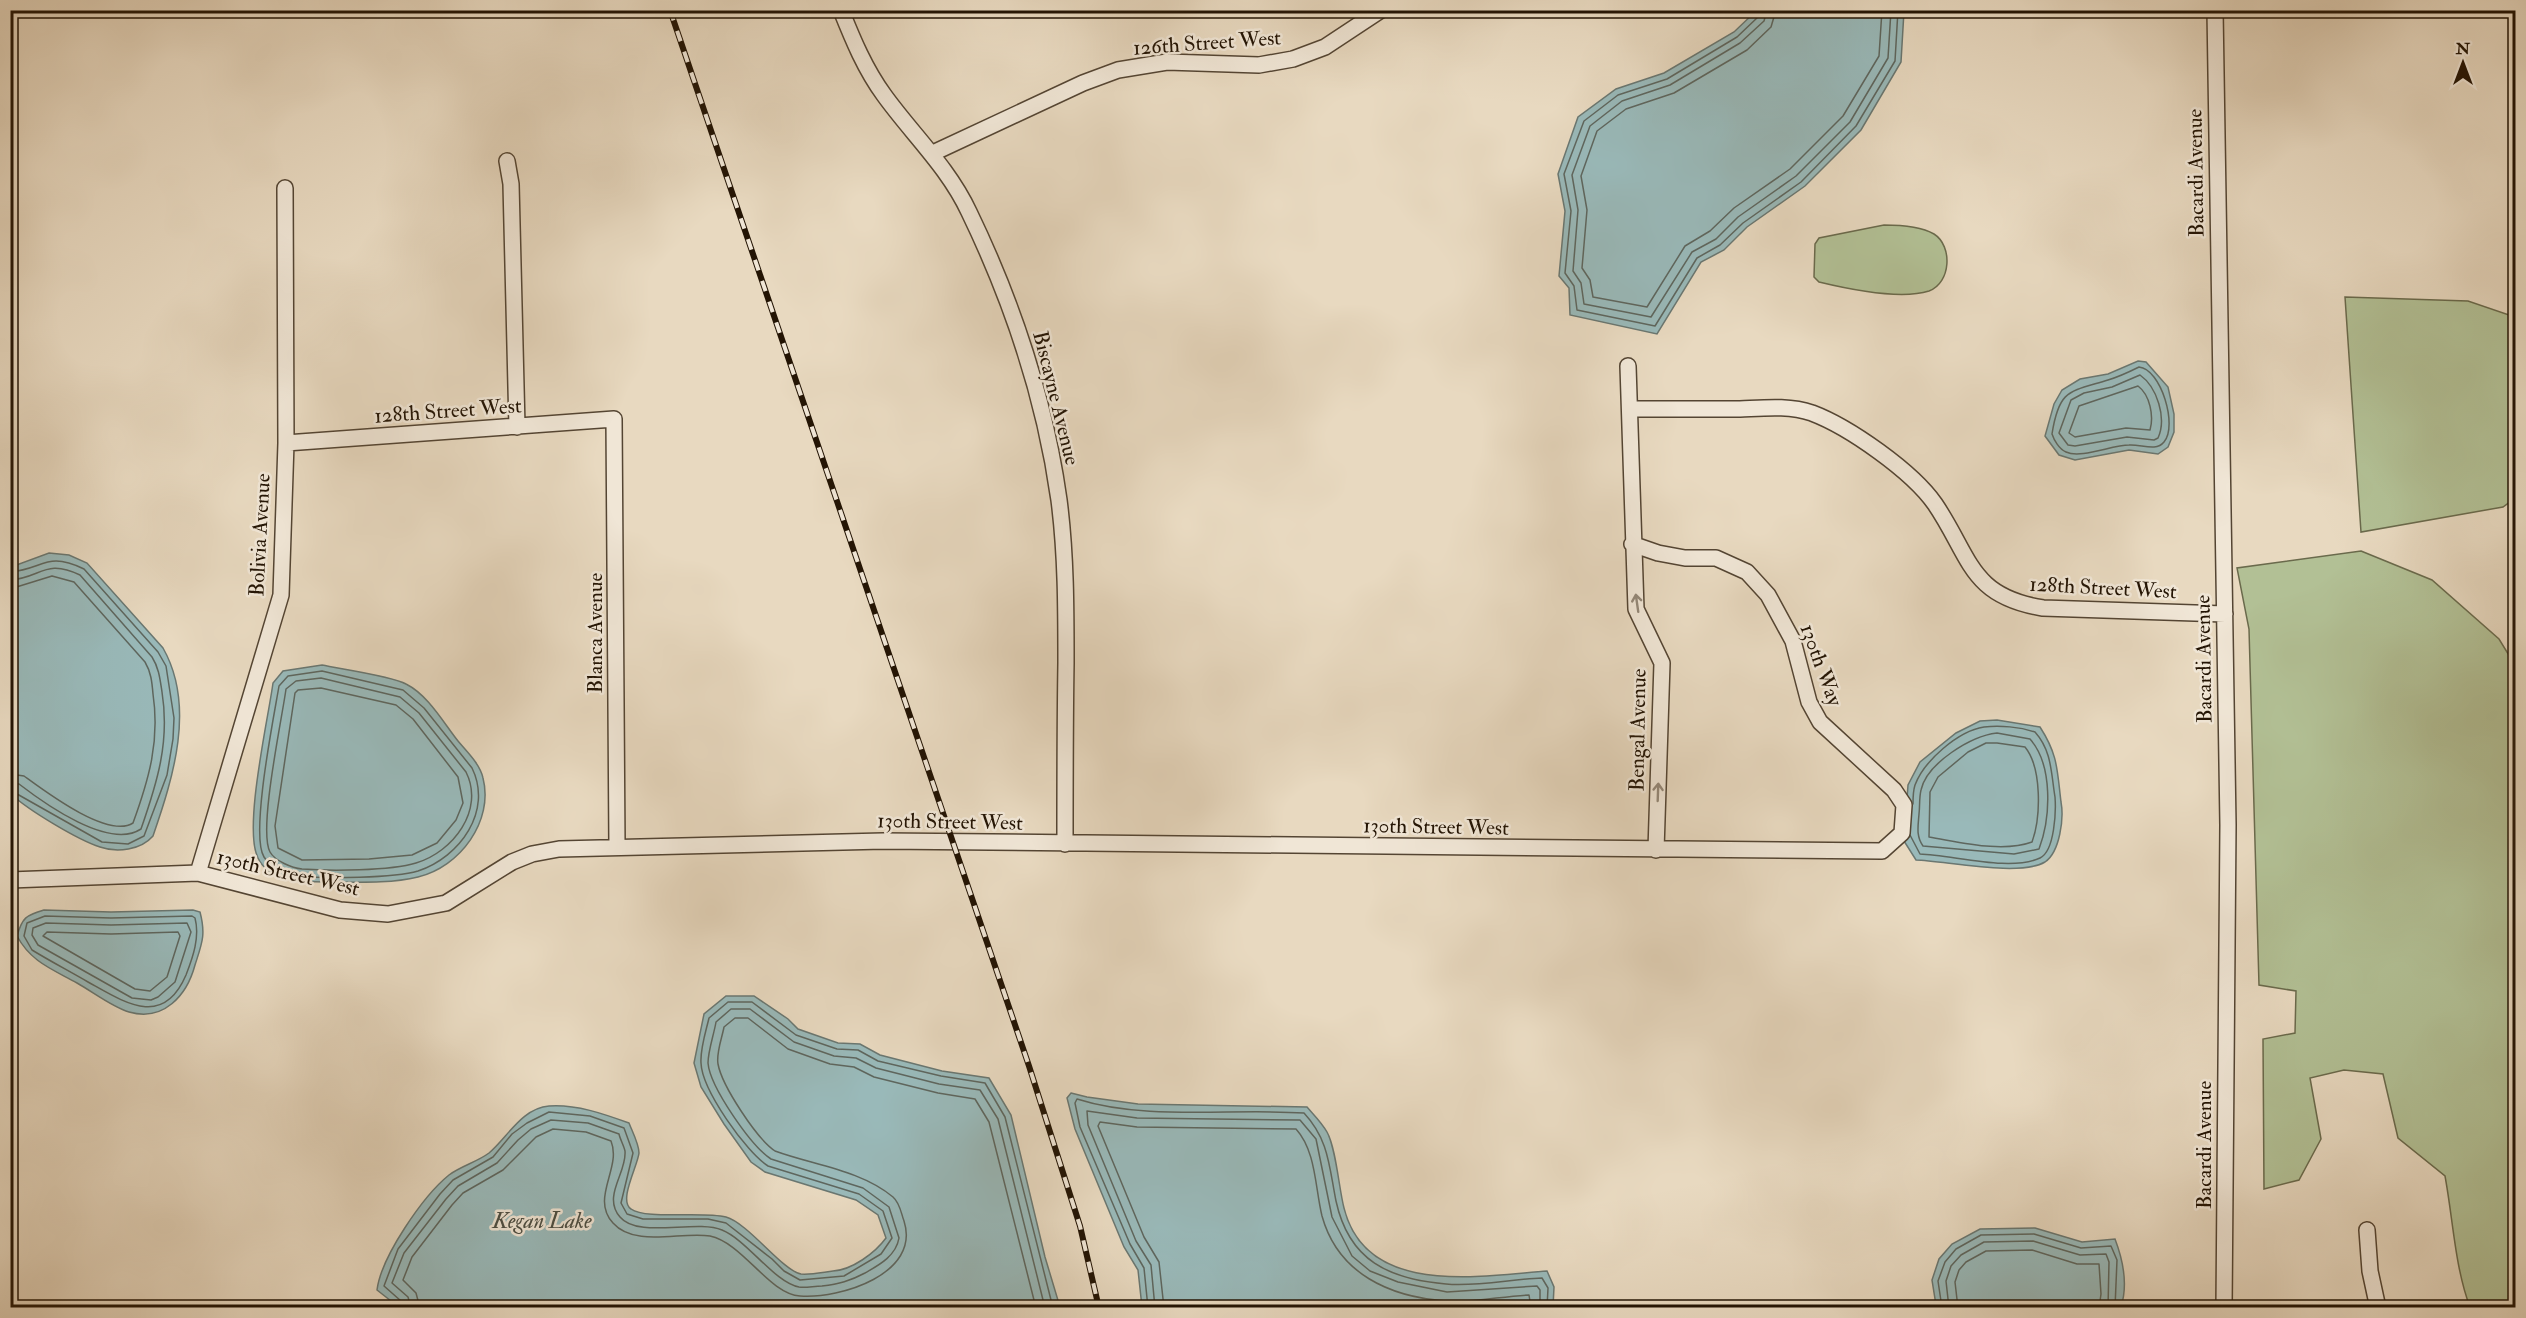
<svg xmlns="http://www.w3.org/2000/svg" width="2526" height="1318" viewBox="0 0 2526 1318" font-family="'IM FELL Double Pica',serif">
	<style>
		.green { fill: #b2c095; stroke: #6a6a4c; stroke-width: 1.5 }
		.water { fill: #99b9b9; stroke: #6a7771; stroke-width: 1.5 }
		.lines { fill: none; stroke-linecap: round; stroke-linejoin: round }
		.shore { stroke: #5e665e; stroke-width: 1.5 }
		.minor-casing { stroke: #544533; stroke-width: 18 }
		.minor { stroke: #f0e6d6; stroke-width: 15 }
		.rail-casing { stroke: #231404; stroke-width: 6 }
		.rail { stroke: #f0e6d6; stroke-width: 4; stroke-dasharray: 11; stroke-linecap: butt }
		.oneway { stroke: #948878 }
		.labels { text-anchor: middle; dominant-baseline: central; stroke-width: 5; stroke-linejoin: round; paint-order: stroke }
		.street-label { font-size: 21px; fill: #231404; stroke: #f0e6d6 }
		.water-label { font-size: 22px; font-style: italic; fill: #4c4e43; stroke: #f0e6d6 }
	</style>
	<rect width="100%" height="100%" fill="#e8d9c0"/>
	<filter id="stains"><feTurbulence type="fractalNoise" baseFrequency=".00333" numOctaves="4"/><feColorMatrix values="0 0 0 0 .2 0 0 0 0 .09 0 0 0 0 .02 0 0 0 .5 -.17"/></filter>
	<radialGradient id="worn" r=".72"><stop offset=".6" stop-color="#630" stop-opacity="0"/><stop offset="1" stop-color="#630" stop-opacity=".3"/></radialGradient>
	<path class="green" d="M1884,225C1900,225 1920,226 1934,234C1953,246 1951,283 1929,291C1900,300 1848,289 1819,282L1814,277L1815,244L1819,238Z
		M2345,297L2468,301L2515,317V498L2503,507L2361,532Z
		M2361,551L2432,580L2499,639L2515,665V1307H2470C2455,1268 2453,1219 2445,1176L2398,1138L2383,1074L2344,1070L2310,1078L2321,1139L2299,1180L2264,1189L2263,1039L2295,1033L2296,991L2259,985L2249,629L2237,568Z"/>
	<path class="water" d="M1756,11H1904L1901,62L1861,130L1805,186L1747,227L1724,250L1701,262L1657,334L1570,315L1569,288L1559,276L1565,211L1558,174L1578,117L1616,89L1664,73L1734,32Z
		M2138,361L2146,362L2168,387L2174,414V432L2168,447L2158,454L2129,450L2075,460L2059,455L2045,436L2054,404L2062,390L2080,379L2108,374Z
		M49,553L69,555L87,563L163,648C196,706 173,778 153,836C141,850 117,853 100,847C78,840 28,810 11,794V567Z
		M322,665C341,669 392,676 406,684C428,695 443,722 458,741C467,752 480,764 483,778C494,821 460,867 418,877C389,884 356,882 327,882C305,882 269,882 258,858C243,829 268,720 273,683L283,671Z
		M1997,720L2040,727C2058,755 2057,769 2061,802C2064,818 2060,852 2045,862C2020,877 1946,861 1916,860L1904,841L1908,785L1920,762L1956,733L1980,721Z
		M44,910L111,912L193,910L200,912C206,935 202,943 195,965C187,995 164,1022 129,1012C112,1007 93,992 77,983C52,969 31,962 17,936C22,918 26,915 44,910Z
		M726,996H754L788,1019L798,1029L838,1043L860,1044L880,1055L942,1071L989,1078L1011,1115L1045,1257L1060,1307L400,1308L377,1290C381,1257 423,1196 449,1175C461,1166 477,1162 489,1153C507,1138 522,1108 549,1106C576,1104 604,1114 629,1123C632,1131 639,1144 639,1153C638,1165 618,1201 631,1209C646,1220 702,1211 726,1217C748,1223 783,1271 801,1274C811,1275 824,1272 833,1271C852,1270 875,1253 886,1238L878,1215L856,1200L765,1172L751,1162L724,1124L701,1087L694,1063L704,1014Z
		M1071,1093L1087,1097L1138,1104L1307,1107C1314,1115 1322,1123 1327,1132C1336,1148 1339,1189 1344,1208C1366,1297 1479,1276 1547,1271L1554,1287L1553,1307H1142L1138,1270L1124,1247L1075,1129L1067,1098Z
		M2035,1228L2082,1242L2115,1239C2123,1260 2128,1285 2121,1307L1947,1308L1936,1305L1932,1280L1939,1259L1952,1244L1980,1229Z"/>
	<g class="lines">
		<path class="shore" d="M1760,10L1758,17L1737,37L1667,79L1618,95L1584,121L1564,174L1571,211L1565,273L1574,286L1577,310L1655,326L1697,258L1720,245L1743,223L1801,182L1856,126L1895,61L1898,10
			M1767,10L1764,21L1740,43L1670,85L1622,101L1590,126L1572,175L1578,210L1573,271L1581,283L1584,304L1651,317L1692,252L1716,239L1738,217L1796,176L1850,122L1888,58L1891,10
			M1776,10L1771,27L1747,50L1674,93L1626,109L1597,131L1581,176L1587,210L1582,268L1590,280L1593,297L1647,307L1685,246L1710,231L1734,208L1790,169L1843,116L1879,56L1882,10
			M2139,367C2161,369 2178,426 2164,442C2156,452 2141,444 2129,445C2112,445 2081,459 2066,452C2059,449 2054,440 2052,434C2059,389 2069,392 2108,380C2118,377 2129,372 2139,367Z
			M2140,375C2157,387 2167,418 2158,438L2154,440L2127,437L2075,446L2068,445L2059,433L2071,400L2084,393L2112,387Z
			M2138,386C2150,395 2154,416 2150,430L2126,428L2075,437L2069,433L2079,406Z
			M10,572C44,569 46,551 84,569L158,652L166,666L174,718L173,739L167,775L144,836L128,844L102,842L10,790
			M10,580C41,578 45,558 80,575L152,657C159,668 160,679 162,692C170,742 157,783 141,829C109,850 45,804 19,784L10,783
			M10,589L52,576L74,582L145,662C151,672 152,682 153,694C160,741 149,779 133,823C108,839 46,792 24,776L10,774
			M322,671L403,690L424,708L472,768C493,811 460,857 418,871C394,878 325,879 300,876C288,875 270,867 264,857C250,835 274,716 279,686L288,676Z
			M321,678L400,697L419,713L466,772C485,810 453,852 416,863C390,871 329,871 302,869C292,868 275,861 270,852C258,830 282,719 286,689L296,681Z
			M321,688L396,705L413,719L458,777L463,803L456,820L437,843L412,855L369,859L302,860L278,848L275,826L295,693L298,690Z
			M1997,733L2030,739C2053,765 2051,817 2039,849L2014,854L1923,846C1916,836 1918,827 1919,814C1920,807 1919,798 1921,790C1927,763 1971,736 1997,733Z
			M1997,743L2025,747C2042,768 2041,817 2032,842C2002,853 1960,842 1929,837L1930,792L1938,777L1968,752L1986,743Z
			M1910,835L1920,854C1953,855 2010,872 2040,858C2055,851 2056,810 2055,797C2051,773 2052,751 2035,732C2020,727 2000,725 1984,727C1958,731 1924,761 1915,785C1913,791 1913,798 1913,804
			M45,916L111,918L192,916L195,918C200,937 193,957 186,975C163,1029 124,1002 88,982C69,971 50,961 32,950L24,936L27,923Z
			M46,923L111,925L187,923L191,932L175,982L158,997L151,1000L132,998L38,945L32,935L33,928Z
			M178,932L180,936L167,977L150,991L135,989L43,936L47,932L111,934Z
			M403,1308L401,1301L384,1286L398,1249L440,1194L453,1180L493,1157L512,1134L527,1123L549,1112L590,1116L624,1128L633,1153L621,1203L627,1214L643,1219H708L726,1223L772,1259L784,1271L800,1280L844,1276L881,1254L892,1238L883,1211L859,1194L768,1166C746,1152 702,1090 701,1063C700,1049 706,1031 709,1018L728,1002H752L796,1035L837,1049L858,1050L878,1061L941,1076L985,1083L1005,1117L1053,1308
			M411,1308L408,1297L392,1283L404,1253L446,1199L458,1186L497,1163L518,1140L531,1129L551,1120L588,1123L619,1134C620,1139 624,1146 625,1151C627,1173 602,1196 620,1217C638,1239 696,1219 722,1230C747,1240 775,1283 799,1287C806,1288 814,1286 822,1286C839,1284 850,1281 865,1273C879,1265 896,1256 899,1238L889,1207L863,1188L771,1159C751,1146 710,1087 708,1063C708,1051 714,1034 716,1022L731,1009H750L794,1042L834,1056L856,1058L876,1068L939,1084L980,1090L998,1119L1045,1308
			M420,1308L416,1293L403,1280L412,1257L452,1205L463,1193L503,1170L536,1137L553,1129L586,1132L611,1141C622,1168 590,1198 613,1223C635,1248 682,1231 710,1236C743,1243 769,1294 800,1296C840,1299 921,1274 904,1221C901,1213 900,1203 893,1197C861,1170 813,1165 775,1151C757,1139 722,1086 718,1064C716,1053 722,1038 724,1027L735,1018H748L788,1049L830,1064L854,1067L874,1077L938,1093L975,1099L989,1122L1036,1308
			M1148,1308L1144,1268L1130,1244L1080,1127L1075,1103L1077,1099C1146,1121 1231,1108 1304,1113C1329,1140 1329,1166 1336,1201C1349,1261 1389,1279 1446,1284C1477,1287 1511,1279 1542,1278L1548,1288L1547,1308
			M1155,1308L1151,1265L1136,1241L1088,1125L1087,1111L1137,1118L1300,1120L1316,1139L1332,1217L1352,1256L1370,1271L1398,1282L1447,1292L1537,1286L1540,1290V1308
			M1164,1308L1159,1262L1144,1237L1098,1126L1100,1122L1137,1127L1296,1129C1316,1151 1315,1187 1322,1216C1338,1274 1390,1297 1446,1301C1473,1303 1502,1296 1529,1295L1531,1308
			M1942,1308L1938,1281L1945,1262L1956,1249L1981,1235L2034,1234L2081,1248L2111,1246L2117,1260L2115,1308
			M1949,1308L1946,1281L1951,1266L1961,1255L1984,1242L2033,1241L2080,1255L2106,1254L2109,1262L2108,1308
			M1958,1308L1955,1282L1959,1270L1966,1262L1986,1251L2032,1250L2077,1264H2099L2101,1294L2099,1308"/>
		<defs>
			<path id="minor" d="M841,10C853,40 865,69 884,95C912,134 948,167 969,212C1013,303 1045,400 1059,500C1066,554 1066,609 1066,663C1065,723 1065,784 1065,844
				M2215,10L2228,825L2224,1308
				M933,153L1083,83L1118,70L1167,62L1259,65L1293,59L1325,47L1381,10
				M507,161L511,184L517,427
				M1628,366L1636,609L1662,663L1656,850
				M1630,409C1667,409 1703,409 1740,409C1763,408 1789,405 1812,413C1849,427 1912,471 1935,504C1971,557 1969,596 2043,608L2225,614
				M286,443L614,419L617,847
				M198,873L281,595L286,443L285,188
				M10,880L198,873L340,910L388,914L446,903L512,862L532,854L559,849L883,841L1882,851L1902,833L1904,805L1894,790L1820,722L1809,702L1793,641L1768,595L1747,572L1716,558H1685L1658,553L1632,544
				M2367,1230L2370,1271L2378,1308"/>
		</defs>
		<use href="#minor" class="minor-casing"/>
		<use href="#minor" class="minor"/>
		<defs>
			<path id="rail" d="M670,10L1029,1066L1080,1226L1099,1308"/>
		</defs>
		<use href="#rail" class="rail-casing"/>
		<use href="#rail" class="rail"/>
	</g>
	<defs><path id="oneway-shaft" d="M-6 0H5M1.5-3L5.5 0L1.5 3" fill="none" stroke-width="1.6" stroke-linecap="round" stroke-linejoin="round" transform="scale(1.5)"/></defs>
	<g class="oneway">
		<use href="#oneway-shaft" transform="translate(1637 603) rotate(-98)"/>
		<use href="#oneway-shaft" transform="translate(1658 792) rotate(-88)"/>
	</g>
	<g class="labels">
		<g class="street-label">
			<text transform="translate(1207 43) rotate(-4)">126th Street West</text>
			<text transform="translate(2196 173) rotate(-91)">Bacardi Avenue</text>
			<text transform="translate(1056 398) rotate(76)">Biscayne Avenue</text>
			<text transform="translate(448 411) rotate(-4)">128th Street West</text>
			<text transform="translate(260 535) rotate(-87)">Bolivia Avenue</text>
			<text transform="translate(2103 588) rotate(3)">128th Street West</text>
			<text transform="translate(595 633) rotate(-90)">Blanca Avenue</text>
			<text transform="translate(2204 659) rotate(-91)">Bacardi Avenue</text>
			<text transform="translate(1821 665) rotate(70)">130th Way</text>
			<text transform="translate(1638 730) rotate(-89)">Bengal Avenue</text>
			<text transform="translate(950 822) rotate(1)">130th Street West</text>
			<text transform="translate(1436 827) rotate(1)">130th Street West</text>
			<text transform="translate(288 873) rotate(13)">130th Street West</text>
			<text transform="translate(2204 1145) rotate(-90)">Bacardi Avenue</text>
		</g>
		<g class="water-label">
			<text x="542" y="1221">Kegan Lake</text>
		</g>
	</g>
	<rect width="2526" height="1318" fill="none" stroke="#e8d9c0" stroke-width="36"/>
	<rect x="12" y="12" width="2502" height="1294" fill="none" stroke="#231404" stroke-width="3"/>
	<rect x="18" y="18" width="2490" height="1282" fill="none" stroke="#231404" stroke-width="1.5"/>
	<g transform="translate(2463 63)" stroke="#f0e6d6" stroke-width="4.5" paint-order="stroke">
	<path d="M0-4.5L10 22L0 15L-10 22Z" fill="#231404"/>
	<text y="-9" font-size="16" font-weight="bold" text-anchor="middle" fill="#231404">N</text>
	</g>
	<rect width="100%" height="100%" filter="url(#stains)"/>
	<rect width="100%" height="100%" fill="url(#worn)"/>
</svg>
